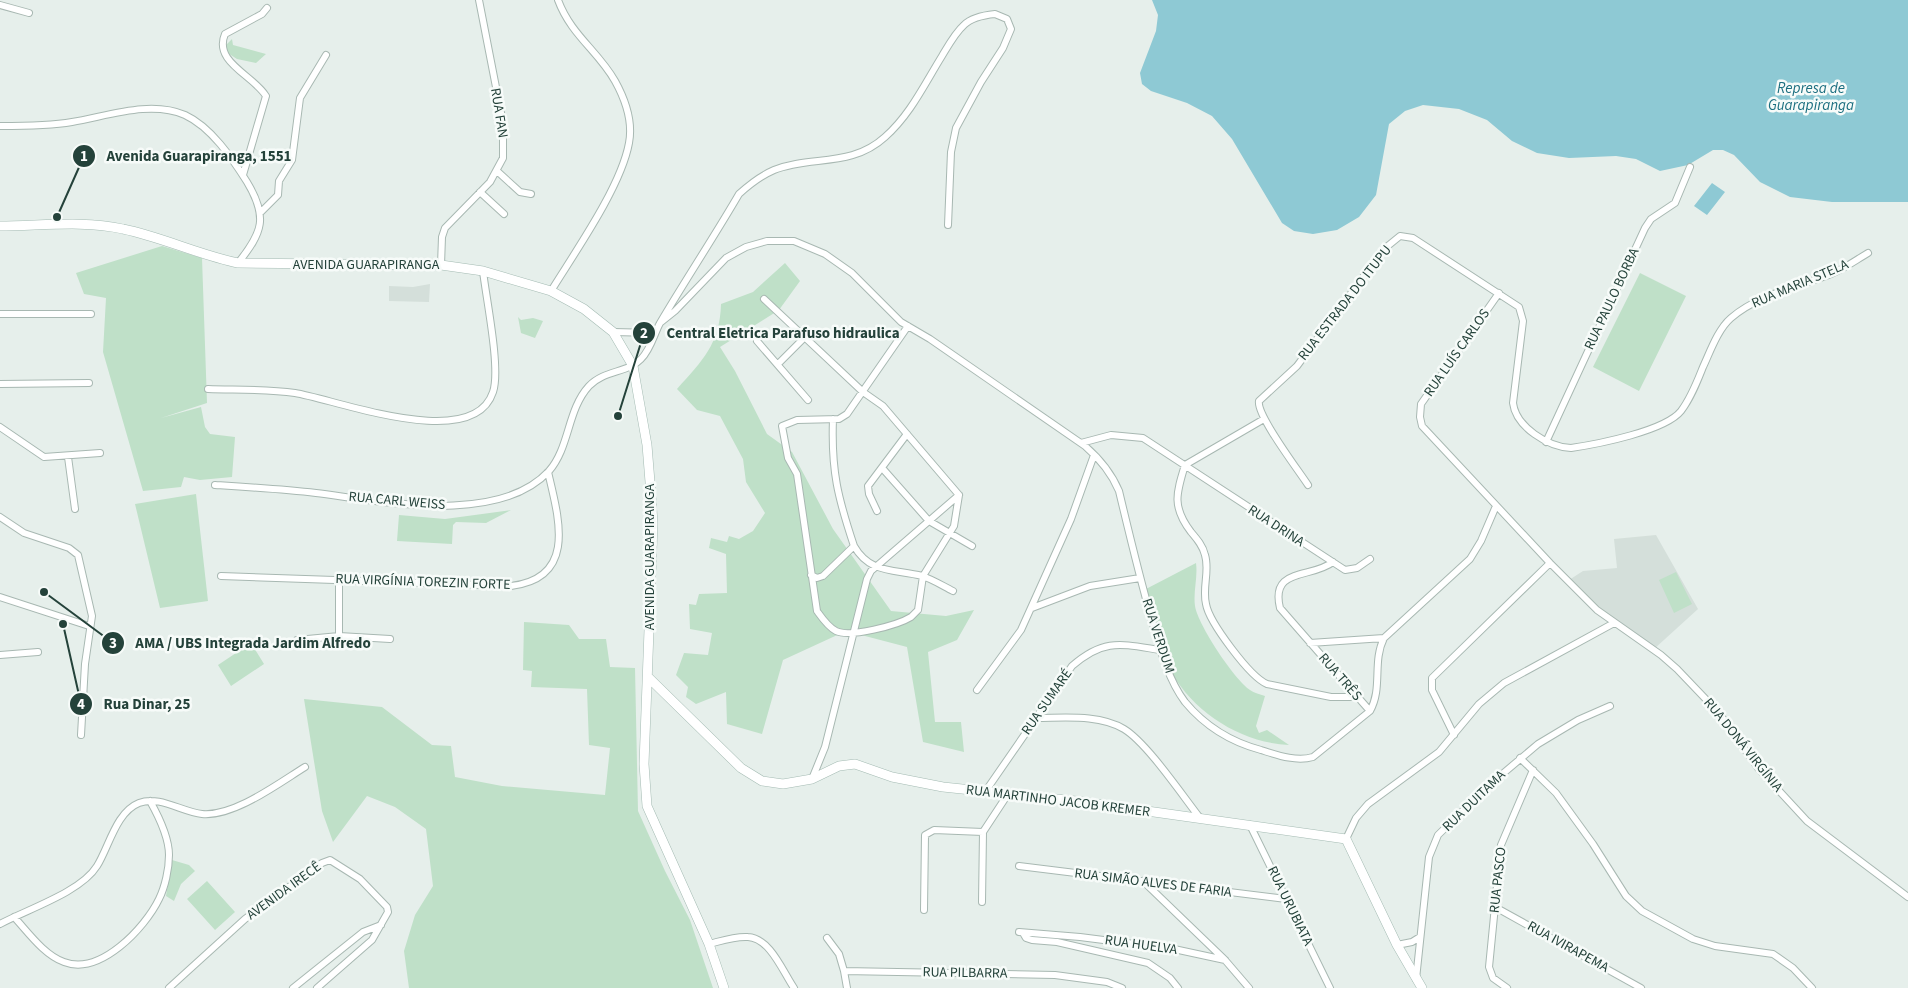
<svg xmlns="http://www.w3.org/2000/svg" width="1908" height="988" viewBox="0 0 1908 988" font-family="'Source Sans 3',sans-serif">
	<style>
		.built { fill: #d4dfda }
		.green { fill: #bfe0c8 }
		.water { fill: #8ec9d4 }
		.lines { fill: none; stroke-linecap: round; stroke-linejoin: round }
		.street-casing { stroke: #a8b8b2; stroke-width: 8 }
		.secondary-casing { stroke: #a4bbb3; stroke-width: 10 }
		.street { stroke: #fff; stroke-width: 6 }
		.secondary { stroke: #fff; stroke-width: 9 }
		.labels { text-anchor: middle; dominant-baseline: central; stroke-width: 5; stroke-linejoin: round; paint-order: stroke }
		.street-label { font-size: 14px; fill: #24423a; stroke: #f7fbf9 }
		.water-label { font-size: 15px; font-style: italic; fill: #1c6f80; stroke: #f7fbf9 }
		.leader { fill: none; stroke: #24423a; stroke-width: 2 }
		.callout-dot { fill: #24423a; stroke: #f7fbf9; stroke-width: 2 }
		.mark-label { font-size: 15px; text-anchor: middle; font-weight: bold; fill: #fff }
		.callout-label { font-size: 15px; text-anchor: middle; font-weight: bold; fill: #24423a; stroke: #f7fbf9; stroke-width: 5; stroke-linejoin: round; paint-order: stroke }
	</style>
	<rect width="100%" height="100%" fill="#e6efeb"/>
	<path class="built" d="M430,284L429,302L389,301V286L413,287Z
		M1656,535L1698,609L1654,649L1601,612L1569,580L1583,571L1617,568L1614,539Z"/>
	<path class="green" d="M232,39L233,45L266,54L256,63L237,59L226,52L225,46Z
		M162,246L202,258L207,403L161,418L201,407L205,427L210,434L235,437L232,477L200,480L184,477L181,487L143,491L103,352L106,298L84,294L76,273Z
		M785,263L800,281L779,310L720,347L735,371L767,434L792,452L833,529L891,611L946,616L974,610L957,640L928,652L935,722H961L964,752L923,742L907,647L846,631L783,660L762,734L727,724L726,692L696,704L686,697L688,687L676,675L684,653L708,655L712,633L690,629L689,604L696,605L699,594L727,593L726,554L709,548L711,538L727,542L729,536L739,539L753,531L765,513L746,482L743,459L720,416L697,410L677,389C702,361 720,344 721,304L753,292Z
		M1640,273L1686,296L1639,391L1593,367Z
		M518,317L521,320L533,318L543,321L535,338L521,333Z
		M196,494L208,601L160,608L135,504Z
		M511,510L486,523L456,522L453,525L452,544L397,541L399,515L445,519Z
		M1196,563C1198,577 1193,592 1195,606C1198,625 1234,679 1250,690C1254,693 1260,694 1265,696L1256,726L1259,733L1267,730L1289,745C1243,743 1195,714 1172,673C1161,654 1153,612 1146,589Z
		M1676,572L1692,604L1674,613L1659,580Z
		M524,622L569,625L579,639H606L610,667L635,668L638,811L665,871L690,920L713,988H409L404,951L415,915L433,886L426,829L395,807L367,796L333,842L322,811L304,699L382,707L432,745L451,746L455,777L502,786L605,795L610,748L589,745L587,689L531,687L532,671L523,670Z
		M251,643L264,664L231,686L218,665Z
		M172,860L189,865L195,871L181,884L174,901L166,896Z
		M207,881L235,912L215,930L187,899Z"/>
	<path class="water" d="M1152,0H1908V202H1832L1790,197L1760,182L1734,155L1723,150H1713L1688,165L1660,171L1636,159L1616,156L1569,158L1537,153L1512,141L1487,120L1459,109L1423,105L1405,111L1389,124L1376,195L1359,217L1337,230L1313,234L1294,231L1282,223L1232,139L1212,116L1187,103L1151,91L1142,84L1140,73L1156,31L1158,15Z
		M1712,183L1725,192L1707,215L1694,206Z"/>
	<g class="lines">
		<defs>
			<path id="street" d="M0,5L29,13
				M0,126C24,126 49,126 72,122C108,116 150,100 185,115C211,127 232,158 247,182C268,217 263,232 238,263
				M497,171L520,192L531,194
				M243,175L266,96C253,75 213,62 225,34L262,14L267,8
				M480,192L504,214
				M261,212L278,195L279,181L292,160L300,98L326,55
				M441,265L442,237L445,228L490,182L503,158V123L479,0
				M551,291C575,252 621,187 629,143C633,122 625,99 615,81C598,51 571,35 558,0
				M1499,293L1421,404L1420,417L1422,426L1550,563L1597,610L1661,655L1677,669L1719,713L1758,768L1807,821L1908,897
				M764,299L863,392L883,406L959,495L871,571L867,579L825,747L812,779
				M0,314H91
				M660,323L675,311L726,258L746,247L767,241H794L825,254L852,273L901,322L930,339L1085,446C1100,459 1111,472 1119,491C1129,533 1139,575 1151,617C1159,645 1167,678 1185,702C1205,726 1231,742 1261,750C1277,755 1296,762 1313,757L1370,711C1383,688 1372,662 1384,638L1470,559L1481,541L1496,506
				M908,326L847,414L839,419L797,420L782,426L788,458L797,474L817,611C822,618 828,627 836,631C850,638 898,625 911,617L918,610L923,576L954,526L959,495
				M613,332L655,333
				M757,341L808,400
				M778,364L805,337
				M0,384L89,383
				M208,389C236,390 266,389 295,393C338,400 473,453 493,392C501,369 486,298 483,271
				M833,419C831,471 838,498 854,546
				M0,427L44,457L100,453
				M1546,442L1645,228L1651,219L1675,203L1690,167
				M1081,443L1111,435L1143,438L1345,570L1357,568L1370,559
				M68,457L75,509
				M1185,465C1176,494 1172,507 1191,532C1197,539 1203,546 1205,555C1210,571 1202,587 1206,604C1209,622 1250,677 1267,684L1331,697H1357
				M1185,465L1264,419
				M883,469L929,521L972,546
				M215,485C248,487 283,489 316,493C381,501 498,526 549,471C570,447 567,410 589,386C604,370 628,373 641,359C651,349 654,334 660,323C686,279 714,237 739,194C750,184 760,176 774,170C811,155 851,168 885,137C910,115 924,85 942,56C948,46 955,33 964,25C971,18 985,15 995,14L1007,19L1011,29L1003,48L981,82L956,128L951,152L948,225
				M1308,485C1299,471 1256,415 1259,401L1297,366L1384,249L1400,236L1413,238L1519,307L1523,321L1513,403C1516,427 1548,447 1571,448C1598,444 1665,431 1681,411C1691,398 1697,382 1703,367C1710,352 1718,329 1731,318C1759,294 1798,287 1831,274C1844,269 1856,260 1868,253
				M877,511L869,494L868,486L907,434
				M0,517L24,533L69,548L78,555L92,616L85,664L81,735
				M1333,562C1311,579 1270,567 1280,608L1370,711
				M811,575L817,578L823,576L854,546C870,574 894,569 922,576C932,579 943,586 953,591
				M221,576L511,586C577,578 559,519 548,472
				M0,597L89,626
				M1032,608L1090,586L1140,578
				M339,636V579
				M297,640L339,636L390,639
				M1310,643L1384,638
				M0,655L38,652
				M977,690L1021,630L1071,519L1094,455
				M1037,718C1064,718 1099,714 1124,729C1147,743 1182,795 1200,818
				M1454,735L1432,690V678L1550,563
				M1520,758L1556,793L1593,844L1626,896L1642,911L1693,939L1715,946L1773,954L1793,968L1812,988
				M985,792L1072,666C1104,638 1121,644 1160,650
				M1250,825L1330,988
				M1346,839L1356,818L1368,804L1439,752L1479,704L1504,683L1614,623
				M1019,866L1286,899
				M1143,881L1225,960L1249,988
				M982,902L983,832L1008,794
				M1495,907L1641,988
				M924,910L925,835L934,830L983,832
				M14,917C28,932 44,955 64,962C100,976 145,928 159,899C165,887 169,869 169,855C169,837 159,817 150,801
				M0,924C28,909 81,892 97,866C109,847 116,812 139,803C159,795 182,812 202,814C234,817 279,783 305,767
				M1019,932L1080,937L1174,949L1225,960
				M1023,933L1026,938L1032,940L1057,942L1148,963L1170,978L1178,988
				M827,938L839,954L844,971L1055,975L1107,982L1122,988
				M709,944C721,941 735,936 748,937C770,938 783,972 794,988
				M1397,945L1412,942L1420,937
				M844,971L847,988
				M1416,979L1429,857L1438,835L1487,787L1538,744L1578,720L1610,706
				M169,988L245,919L322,863L330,860L360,879L387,907L388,912L372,940L317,988
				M293,988L363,932L381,925
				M1507,988L1493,978L1489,967L1501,845L1533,770"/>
			<path id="secondary" d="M0,226C40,226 84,220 123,229C162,237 199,255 238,263L441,265L483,271L551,291L584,309L613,332L633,366L647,445L650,482L653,523L644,764L647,806L709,944L724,988
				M649,678L741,768L762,781L783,784L812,779L839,766L855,764L892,777L943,787L1076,801L1346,839L1397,945L1422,988"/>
		</defs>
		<use href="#street" class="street-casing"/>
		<use href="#secondary" class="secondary-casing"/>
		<use href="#street" class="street"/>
		<use href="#secondary" class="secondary"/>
	</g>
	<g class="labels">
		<g class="street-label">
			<text transform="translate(499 113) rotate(81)">RUA FAN</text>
			<text x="366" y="265">AVENIDA GUARAPIRANGA</text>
			<text transform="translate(1800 284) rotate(-23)">RUA MARIA STELA</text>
			<text transform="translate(1612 299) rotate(-65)">RUA PAULO BORBA</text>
			<text transform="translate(1345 303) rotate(-52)">RUA ESTRADA DO ITUPU</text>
			<text transform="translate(1457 353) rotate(-55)">RUA LUÍS CARLOS</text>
			<text transform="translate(397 501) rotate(5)">RUA CARL WEISS</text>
			<text transform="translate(1276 526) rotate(33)">RUA DRINA</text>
			<text transform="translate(650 557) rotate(-90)">AVENIDA GUARAPIRANGA</text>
			<text transform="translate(423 582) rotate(2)">RUA VIRGÍNIA TOREZIN FORTE</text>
			<text transform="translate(1158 636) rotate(72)">RUA VERDUM</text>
			<text transform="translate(1340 677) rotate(49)">RUA TRÊS</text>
			<text transform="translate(1047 702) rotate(-55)">RUA SUMARÉ</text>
			<text transform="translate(1743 745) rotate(51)">RUA DONÁ VIRGÍNIA</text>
			<text transform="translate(1058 801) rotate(7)">RUA MARTINHO JACOB KREMER</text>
			<text transform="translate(1474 801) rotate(-44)">RUA DUITAMA</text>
			<text transform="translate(1498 880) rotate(-84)">RUA PASCO</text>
			<text transform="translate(1153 883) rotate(7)">RUA SIMÃO ALVES DE FARIA</text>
			<text transform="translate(284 891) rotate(-36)">AVENIDA IRECÊ</text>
			<text transform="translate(1290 906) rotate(64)">RUA URUBIATA</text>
			<text transform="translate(1141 945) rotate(8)">RUA HUELVA</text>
			<text transform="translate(1568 947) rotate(29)">RUA IVIRAPEMA</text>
			<text transform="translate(965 973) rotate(1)">RUA PILBARRA</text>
		</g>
		<g class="water-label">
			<text x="1811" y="88">Represa de<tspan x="1811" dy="17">Guarapiranga</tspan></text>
		</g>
	</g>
	<path class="leader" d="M57 217L84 156M618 416L644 333M44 592L113 643M63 624L81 704"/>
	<g class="callout-dot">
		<circle cx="57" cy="217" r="5"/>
		<circle cx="618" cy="416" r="5"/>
		<circle cx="44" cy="592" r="5"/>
		<circle cx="63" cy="624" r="5"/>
		<circle cx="84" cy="156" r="12"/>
		<circle cx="644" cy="333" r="12"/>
		<circle cx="113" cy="643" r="12"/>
		<circle cx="81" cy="704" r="12"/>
	</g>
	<g class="mark-label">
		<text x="84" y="161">1</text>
		<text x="644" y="338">2</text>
		<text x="113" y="648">3</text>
		<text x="81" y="709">4</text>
	</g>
	<g class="callout-label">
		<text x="199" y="161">Avenida Guarapiranga, 1551</text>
		<text x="783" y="338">Central Eletrica Parafuso hidraulica</text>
		<text x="253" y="648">AMA / UBS Integrada Jardim Alfredo</text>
		<text x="147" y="709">Rua Dinar, 25</text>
	</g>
</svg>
